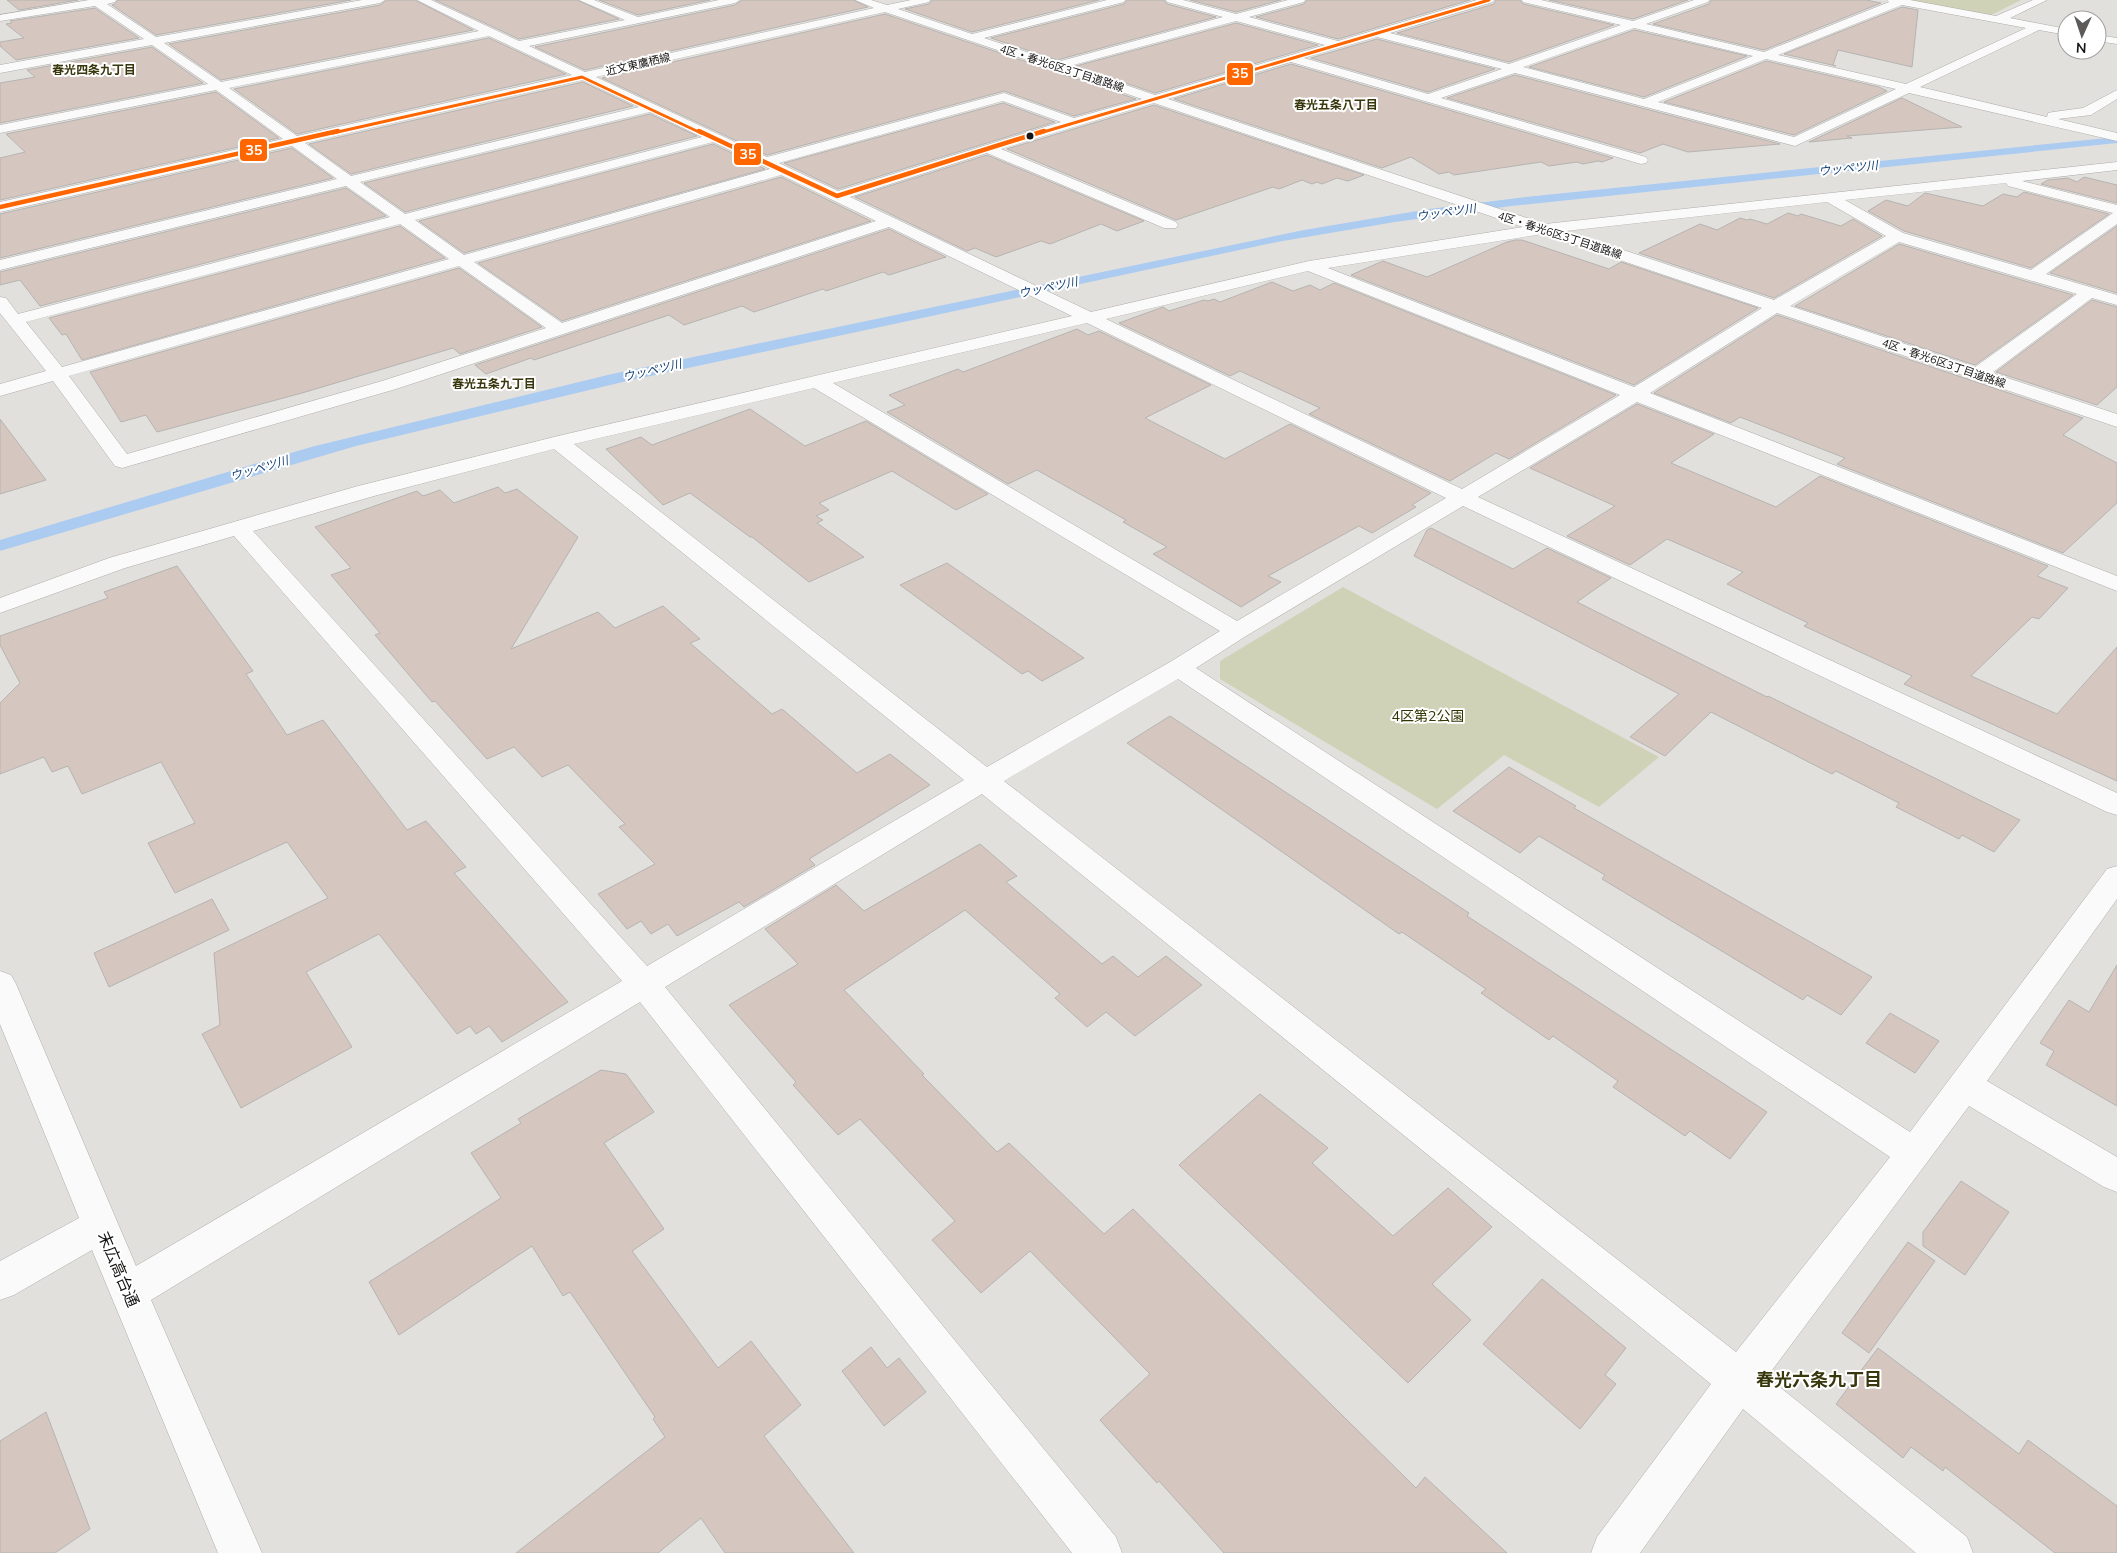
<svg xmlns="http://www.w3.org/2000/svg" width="2117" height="1553" viewBox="0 0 2117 1553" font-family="Mulish,'Noto Sans JP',sans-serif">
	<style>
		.green { fill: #cfd2b6 }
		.water { fill: #accbf1 }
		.building { fill: #d5c7bf; stroke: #b5b4b2 }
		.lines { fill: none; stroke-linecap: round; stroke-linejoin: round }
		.minor-casing { stroke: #aeacaa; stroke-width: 1 }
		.minor { fill: #fbfafa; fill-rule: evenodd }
		.bus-1-far1-casing { stroke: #fff; stroke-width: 5 }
		.bus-1-casing { stroke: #fff; stroke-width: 6 }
		.bus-1-far1 { stroke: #f60; stroke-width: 3 }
		.bus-1 { stroke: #f60; stroke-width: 4.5 }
		.bus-dot { fill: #161413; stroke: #fff; stroke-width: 2 }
		.labels { text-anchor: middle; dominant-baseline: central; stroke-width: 4; stroke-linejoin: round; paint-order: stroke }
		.far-street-label { font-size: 11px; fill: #161413; stroke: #fff }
		.far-neighbourhood-label { font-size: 12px; font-weight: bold; fill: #38370d; stroke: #fff }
		.far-water-label { font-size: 12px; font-style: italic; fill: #144172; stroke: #fff }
		.park-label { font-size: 14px; fill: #323600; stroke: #fff }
		.near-street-label { font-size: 16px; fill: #161413; stroke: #fff }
		.near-neighbourhood-label { font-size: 18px; font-weight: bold; fill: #38370d; stroke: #fff }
		.line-badge { stroke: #fff; stroke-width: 2 }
		.badge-label { font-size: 14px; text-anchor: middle; font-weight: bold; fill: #fff }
	</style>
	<rect width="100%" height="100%" fill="#e2e0dd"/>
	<path class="green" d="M1905,0H2021L1989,16Z
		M1343,587L1659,757L1599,807L1504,755L1437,809L1220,679V661Z"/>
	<path class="water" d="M2117,137V143L1511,206L1395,222L1277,242L627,381L356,446L0,551V540L311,447L612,374L1304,230L1429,209L1535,196Z"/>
	<path class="building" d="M7,0H78L19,10Z
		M118,0H351L156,35L112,5L115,4Z
		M387,0H415L473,30L221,80L169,44L380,5Z
		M435,0H577L619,19L519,39Z
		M599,0H710L638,15Z
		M742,0H853L868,7L585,70L535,47L735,5Z
		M932,0H1099L972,32L905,9L929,4Z
		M1127,0H1164L1167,4L1216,17L1057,60L991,38L1124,4Z
		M1190,0H1281L1236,12Z
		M1307,0H1470L1338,39L1256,17L1304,4Z
		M1496,0H1520L1523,4L1614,25L1509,62L1397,33L1494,4Z
		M1549,0H1688L1633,19Z
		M1711,0H1866L1881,3L1764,50L1653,24L1709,4Z
		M1902,7L1918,10L1912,67L1838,50L1833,65L1836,66L1784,54Z
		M95,8L139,38L16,60L0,46V42L24,38L6,24L12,23L10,21Z
		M885,14L1136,99L1074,116L1004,91L767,155L602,78Z
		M1236,23L1318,45L1155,93L1076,66Z
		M1634,30L1747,56L1644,97L1529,67Z
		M489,38L566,74L297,134L234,89Z
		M1377,39L1495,69L1428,92L1311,58Z
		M152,47L203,83L0,123V83L35,77L27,70Z
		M1766,61L1879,87L1887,91L1794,135L1664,102Z
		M1291,64L1613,158L1602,162L1598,161L1583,164L1577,162L1549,166L1541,162L1454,175L1449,172L1439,174L1411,157L1382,168L1174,99Z
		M1515,75L1780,144L1688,152L1663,144L1640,153L1447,98Z
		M583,82L633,106L351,174L309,144Z
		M216,92L279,138L0,200V158L25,152L6,134Z
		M1902,98L1962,127L1847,136L1852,138L1809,142Z
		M1003,103L1055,122L838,189L784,163Z
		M1154,105L1364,175L1348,181L1337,178L1322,184L1317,182L1312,184L1302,180L1279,189L1273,187L1176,220L1007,149Z
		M650,114L697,136L405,212L364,183Z
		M713,144L765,169L464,253L419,221Z
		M292,148L333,178L0,258V214Z
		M987,155L1144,221L1117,231L1101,224L1050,244L1041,241L996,257L975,248L967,251L855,197Z
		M781,177L871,221L562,321L478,263Z
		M2084,177L2117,185V203L2041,184L2048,180L2068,178L2077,182Z
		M346,188L386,216L40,306L20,280L0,285V272Z
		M2024,192L2109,214L2031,268L1904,231L1868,211L1886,200L1908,206L1925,193L1983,206L2003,194L2017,197Z
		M1788,213L1798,216L1801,214L1841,226L1853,219L1882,236L1774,298L1639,253L1700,224L1717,230L1740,218L1747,220L1750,219L1767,224Z
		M400,226L445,258L82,360L66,334L62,335L49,318Z
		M2117,226V293L2050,273Z
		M889,229L946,257L889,275L883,272L826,291L823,289L754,312L742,306L684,325L669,315L534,360L531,358L486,374L475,365Z
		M1515,240H1522L1609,269L1621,262L1758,308L1634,385L1351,275L1383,261L1427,277L1507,242Z
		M1899,244L2073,295L1975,365L1795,306Z
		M459,268L542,327L460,354L453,348L302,393L157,432L146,415L121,422L90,372Z
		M1272,282L1293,291L1310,285L1320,290L1334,283L1616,395L1509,459L1496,453L1450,481L1309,414L1320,408L1240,371L1230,376L1119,323L1163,307L1169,311L1204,300L1208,301L1214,299L1220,302Z
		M2092,300L2117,307V387L2097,405L1996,372Z
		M1777,315L2083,418L2063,435L2117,463V503L2063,553L1837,464L1845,458L1740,417L1731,423L1654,393Z
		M1077,329L1088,335L1099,331L1211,385L1145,418L1225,459L1290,424L1431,493L1412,505L1416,507L1372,533L1359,526L1268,576L1281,582L1241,607L1153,554L1167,547L1123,522L1126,520L1037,470L1008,484L887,412L905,405L889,395L958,369L963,372Z
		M1637,404L1714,434L1671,463L1776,507L1820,476L2048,566L2037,576L2068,588L2039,619L2032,617L1971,676L2057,714L2117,647V781L1904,684L1912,676L1804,626L1808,623L1727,584L1743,572L1667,539L1630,565L1567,536L1615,506L1530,468Z
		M750,409L805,446L866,421L988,494L956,510L892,471L819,503L829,510L816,516L823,520L817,523L864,557L809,582L752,537H750L690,493L663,505L606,449L641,437L652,445Z
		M0,419L46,480L0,494Z
		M498,487L505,493L517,489L578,537L511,649L598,612L615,628L663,606L700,639L690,643L772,714L782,709L857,773L890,754L930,785L809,859L815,865L744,907L739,902L677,936L668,924L651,934L641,921L627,929L598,894L655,864L619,827L625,824L568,765L542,777L514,747L487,759L435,701L432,702L375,635L380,633L331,575L351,568L315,527L417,491L423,496L440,490L454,503Z
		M1431,528L1513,569L1547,548L1611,578L1577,602L1767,697L1768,696L2020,820L1994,852L1962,835L1959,839L1896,807L1899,803L1836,771L1832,774L1711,712L1665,756L1630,737L1679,694L1414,556L1427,530Z
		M947,563L1084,658L1042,681L1028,671L1022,674L900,585Z
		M177,566L253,671L246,674L287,735L323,720L407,830L426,821L466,867L454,873L568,1002L502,1042L489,1026L476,1034L470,1026L457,1034L379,934L306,972L352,1047L241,1108L202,1034L220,1025L214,953L328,898L287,842L175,893L148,843L195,823L161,762L82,794L68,766L52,772L44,757L0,774V703L20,683L0,645V636L108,598L104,592Z
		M1170,716L1469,913L1467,916L1767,1112L1730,1159L1690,1131L1685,1136L1613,1087L1618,1081L1553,1036L1549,1040L1481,993L1486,989L1402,932L1399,934L1127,743Z
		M1509,767L1576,806L1574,808L1872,977L1841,1015L1807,995L1803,1000L1602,879L1605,875L1539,836L1520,853L1453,811Z
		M980,844L1017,876L1006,882L1102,964L1113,956L1138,977L1166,956L1202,985L1135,1036L1106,1012L1087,1027L1055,998L1060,994L965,910L844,990L924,1074L922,1075L997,1152L1009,1143L1104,1234L1133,1209L1416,1488L1425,1477L1507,1553H1224L1159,1481L1157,1483L1100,1420L1150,1374L1030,1251L981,1293L932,1240L955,1221L860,1119L838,1135L793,1085L796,1082L729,1005L798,964L765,929L836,885L864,911Z
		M212,899L229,930L109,987L94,953Z
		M2117,965V1106L2046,1065L2054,1051L2040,1043L2069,1000L2089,1012Z
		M1890,1013L1939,1041L1915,1073L1866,1043Z
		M601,1070L626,1074L654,1112L604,1143L664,1229L632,1251L718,1368L751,1341L801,1405L764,1436L854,1553H725L701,1518L658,1553H516L665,1437L653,1419L655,1417L570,1292L563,1296L532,1246L399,1335L369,1282L501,1198L471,1153L521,1123L518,1119Z
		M1260,1094L1328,1148L1312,1163L1393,1236L1448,1188L1492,1227L1432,1284L1471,1320L1408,1383L1179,1165Z
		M1961,1181L2009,1212L1965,1275L1923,1246V1232Z
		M1908,1242L1935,1261L1869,1353L1842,1333Z
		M1542,1279L1626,1348L1605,1375L1616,1384L1580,1429L1483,1344Z
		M871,1347L887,1368L899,1358L926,1392L884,1426L842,1371Z
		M1878,1348L2019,1454L2028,1440L2117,1506V1553H2055L1945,1467L1943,1471L1911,1447L1903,1458L1836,1404Z
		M46,1412L90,1529L55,1553H0V1441Z"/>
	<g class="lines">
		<defs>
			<path id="minor" d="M89,0H116L115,2L107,4L156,37L362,0H385L380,3L164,43L221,82L479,31L417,0H431L519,41L625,20L579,0H594L638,17L719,0H740L735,3L529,46L585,72L874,8L855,0H871L887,5L911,0H930L929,2L898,9L972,34L1107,0H1125L1124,2L984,38L1057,62L1223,17L1167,2L1166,0H1183L1236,14L1288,0H1305L1304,2L1249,17L1338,41L1477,0H1494L1493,2L1390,33L1509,64L1621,25L1523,2L1522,0H1541L1633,21L1694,0H1709L1708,2L1646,24L1764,52L1889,2L1887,0H1910L1996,16L2033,0H2047L2010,18L2067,29V35L2039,30L1920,87L2047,117L2048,113L2053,112L2083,108L2117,90V99L2091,115L2058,119L2117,133V141L1909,93L1795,146L1515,73L1441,98L1646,157L1648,160L1646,163L1641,164L1291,62L1168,99L1545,224L2117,162V170L2022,181L2117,205V224L2046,274L2117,295V305L2092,298L1992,373L2117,414V427L1777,313L1650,393L2117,576V591L1637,402L1478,497L2117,793V815L2107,812L1463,506L1246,636L1196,668L1910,1132L2107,869L2117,866V899L1987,1081L2117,1157V1192L2104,1187L1969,1106L1767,1377L1967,1537L1973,1553H1916L1743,1409L1640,1553H1591L1597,1537L1711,1384L982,794L665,987L1116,1537L1122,1553H1072L640,1002L151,1300L262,1553H218L92,1250L14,1295L0,1300V1261L79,1218L0,1024V971L11,975L16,984L136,1266L622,981L234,536L125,568L0,613V598L109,558L358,486L558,436L1072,316L889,227L396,389L129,466L122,468L115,466L53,381L0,396V384L46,371L0,313V297L6,298L18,314L390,217L346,186L0,270V260L337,179L292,146L0,212V202L283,139L216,90L0,133V125L208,84L152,45L0,73V65L144,39L95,6L0,21V15ZM1902,5L2026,28L1906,84L1778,55ZM885,12L1142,99L1074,118L1004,93L767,157L596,77ZM1236,21L1325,45L1155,95L1070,66ZM1634,28L1753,56L1644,99L1523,67ZM489,36L572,75L297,136L229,88ZM1377,37L1502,69L1428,94L1304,58ZM1766,59L1896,89L1794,137L1658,102ZM583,80L639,107L351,176L305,143ZM1003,101L1061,122L838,191L779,163ZM1154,103L1523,227L1309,261L1091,312L850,197L987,153L1164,228H1176L1178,225L1176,222L1001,149ZM650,112L702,137L405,214L360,182ZM713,142L770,169L464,255L415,220ZM781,175L876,221L562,323L474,262ZM2006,183L2008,186L2113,213L2031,270L1903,233L1845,200ZM1827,202L1886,236L1774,300L1566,231ZM400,224L449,259L62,367L26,322ZM1543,234L1762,308L1634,387L1328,268ZM1899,242L2077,294L1975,367L1790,306ZM459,266L546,328L382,381L127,454L69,376ZM1308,271L1620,395L1462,489L1106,319ZM1087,323L1446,498L1237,621L833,383ZM814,388L1220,631L1170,662L987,767L574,444ZM554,449L964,780L647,966L253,531L374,496ZM1178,679L1890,1157L1736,1352L1004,781Z
				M2097,35L2117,38V44L2097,41Z"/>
		</defs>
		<use href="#minor" class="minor-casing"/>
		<use href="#minor" class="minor"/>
		<defs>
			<path id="bus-1-far1" d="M333,133L582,77L701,133
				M1040,133L1489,0"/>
			<path id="bus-1" d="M699,131L837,196L1044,131
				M0,207L338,131"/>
		</defs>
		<use href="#bus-1-far1" class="bus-1-far1-casing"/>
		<use href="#bus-1" class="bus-1-casing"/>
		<use href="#bus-1-far1" class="bus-1-far1"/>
		<use href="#bus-1" class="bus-1"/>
	</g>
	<circle class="bus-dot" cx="1030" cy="136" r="4.5"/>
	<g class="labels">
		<g class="far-street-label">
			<text transform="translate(638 64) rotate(-13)">近文東鷹栖線</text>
			<text transform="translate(1062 68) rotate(18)">4区・春光6区3丁目道路線</text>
			<text transform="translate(1560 235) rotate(18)">4区・春光6区3丁目道路線</text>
			<text transform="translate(1944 363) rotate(19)">4区・春光6区3丁目道路線</text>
		</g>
		<g class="far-neighbourhood-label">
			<text x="94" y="69">春光四条九丁目</text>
			<text x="1336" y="104">春光五条八丁目</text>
			<text x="494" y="383">春光五条九丁目</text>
		</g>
		<g class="far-water-label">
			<text transform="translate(1848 168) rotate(-6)">ウッペツ川</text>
			<text transform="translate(1446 212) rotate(-8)">ウッペツ川</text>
			<text transform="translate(1048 287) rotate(-12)">ウッペツ川</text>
			<text transform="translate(652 370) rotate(-13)">ウッペツ川</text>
			<text transform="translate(259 468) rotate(-16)">ウッペツ川</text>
		</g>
		<g class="park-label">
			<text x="1428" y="716">4区第2公園</text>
		</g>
		<g class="near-street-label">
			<text transform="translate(119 1269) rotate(67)">末広高台通</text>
		</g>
		<g class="near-neighbourhood-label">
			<text x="1819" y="1379">春光六条九丁目</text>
		</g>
	</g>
	<g class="line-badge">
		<rect x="1226" y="62" width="28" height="24" rx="5" fill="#f60"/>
		<rect x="239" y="138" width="29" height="24" rx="5" fill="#f60"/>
		<rect x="733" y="142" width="29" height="24" rx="5" fill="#f60"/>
	</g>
	<g class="badge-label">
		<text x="1240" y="78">35</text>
		<text x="254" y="155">35</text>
		<text x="748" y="159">35</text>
	</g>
	<g transform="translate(2082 35) rotate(183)"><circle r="24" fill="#ffffff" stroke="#a2a1a1"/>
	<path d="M0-4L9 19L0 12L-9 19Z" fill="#5d5b5a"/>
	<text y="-8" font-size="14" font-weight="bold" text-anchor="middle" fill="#161413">N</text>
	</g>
</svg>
